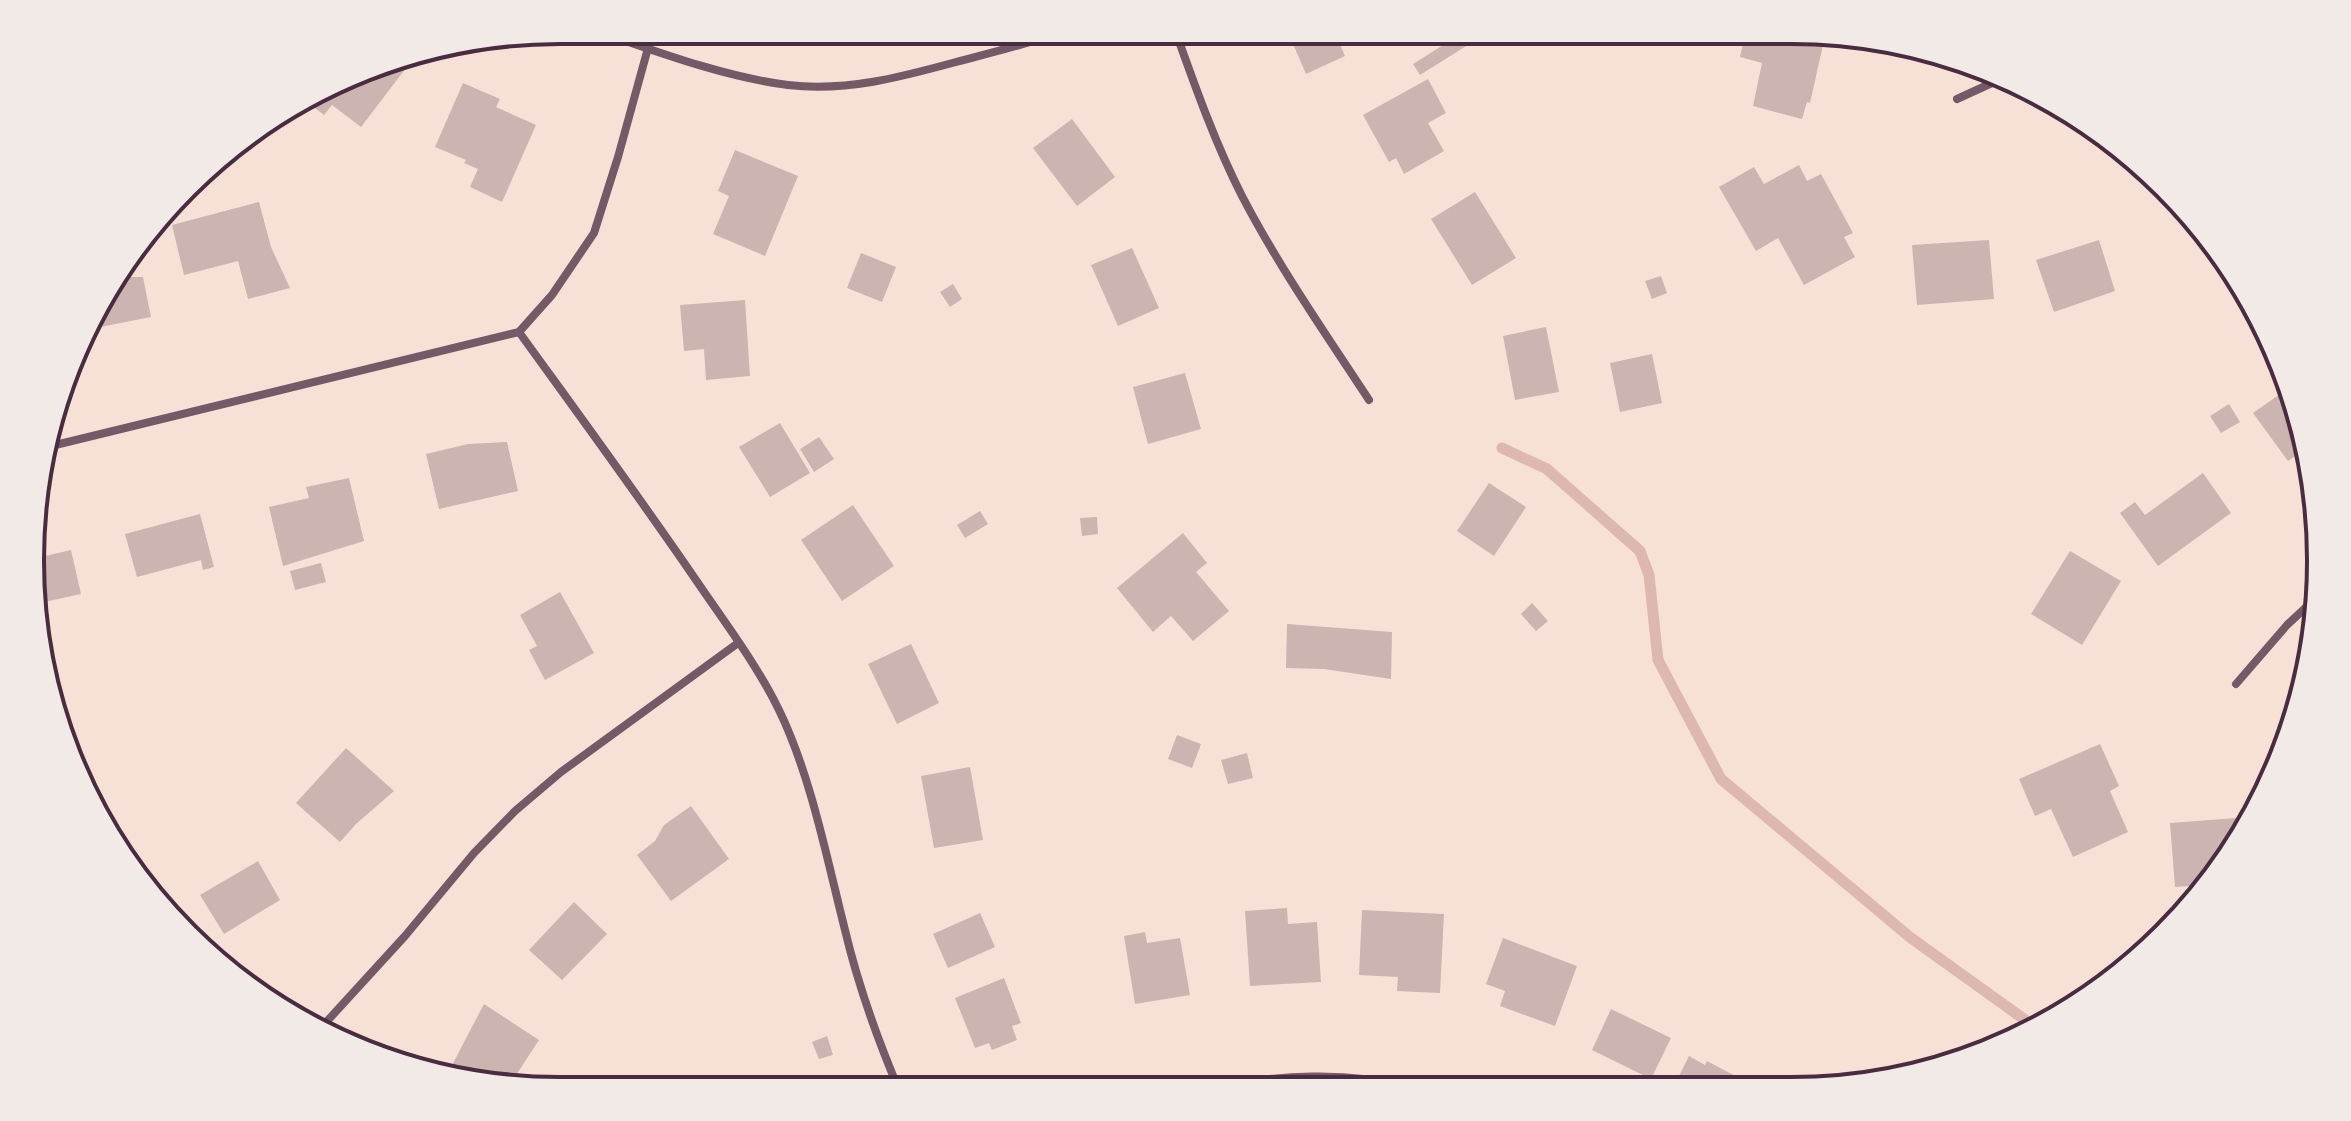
<svg xmlns="http://www.w3.org/2000/svg" width="2351" height="1121" viewBox="0 0 2351 1121" font-family="'Roboto Serif',serif">
	<style>
		.lines { fill: none; stroke-linecap: round; stroke-linejoin: round }
		.stream { stroke: #dcb8b0; stroke-width: 11 }
		.building { fill: #ccb4b1 }
		.minor { stroke: #755966; stroke-width: 8 }
		.rim { fill: none; stroke: #4a2c40; stroke-width: 4 }
	</style>
	<rect width="100%" height="100%" fill="#f7e1d7"/>
	<g class="lines">
		<path class="stream" d="M1502,448L1547,469L1640,551L1649,575L1658,660L1721,779L1911,938L2035,1027"/>
	</g>
	<path class="building" d="M1287,30H1334L1345,56L1306,74Z
		M1746,30L1818,33L1815,43L1823,45L1810,103L1807,102L1802,119L1753,106L1762,63L1740,57Z
		M1464,32L1471,43L1420,75L1413,64Z
		M390,58H393L406,68L361,127L332,105L324,115L307,102Z
		M1428,79L1446,113L1428,123L1444,151L1404,174L1396,158L1389,162L1363,115Z
		M463,83L500,99L496,107L536,125L502,202L470,187L478,169L464,163L466,160L435,147Z
		M1072,119L1115,177L1077,206L1033,148Z
		M735,150L798,176L765,256L713,234L729,196L718,191Z
		M1799,165L1807,181L1821,174L1853,233L1844,237L1855,257L1804,285L1778,238L1756,251L1719,187L1754,167L1764,184Z
		M1475,192L1516,258L1472,285L1431,219Z
		M259,202L271,247L290,288L248,299L238,261L184,275L172,225Z
		M1989,240L1994,299L1917,305L1912,245Z
		M2099,240L2115,291L2054,312L2036,260Z
		M1132,248L1159,308L1118,326L1091,265Z
		M861,253L896,267L882,302L847,288Z
		M1661,276L1667,293L1652,299L1645,281Z
		M113,277H143L151,317L85,330Z
		M953,284L962,299L950,307L940,292Z
		M745,300L750,376L706,380L704,349L684,351L680,305Z
		M1546,327L1559,392L1515,400L1503,336Z
		M1652,354L1662,403L1620,412L1610,363Z
		M1185,373L1201,429L1148,444L1133,387Z
		M2290,387L2308,447L2288,461L2253,413Z
		M2229,404L2240,422L2221,433L2210,416Z
		M780,423L810,473L770,497L739,447Z
		M819,437L834,459L814,472L800,449Z
		M507,442L518,491L439,509L426,454L468,444Z
		M2203,473L2231,513L2158,566L2120,513L2135,502L2145,515Z
		M349,478L364,541L283,566L269,507L309,498L306,487Z
		M1489,483L1526,507L1494,556L1457,531Z
		M853,505L894,566L842,601L801,540Z
		M980,511L988,524L965,538L957,525Z
		M200,514L214,567L203,570L201,560L137,577L125,534Z
		M1097,517L1098,534L1082,536L1080,518Z
		M1183,533L1207,563L1196,572L1229,611L1193,641L1171,616L1153,632L1117,588Z
		M71,550L81,594L35,604L37,558Z
		M2070,551L2121,581L2082,645L2031,614Z
		M321,563L326,582L295,590L290,571Z
		M560,592L594,653L545,680L529,650L537,646L520,615Z
		M1532,603L1548,621L1536,631L1521,614Z
		M1287,624L1392,632L1391,679L1324,669L1286,668Z
		M911,644L939,703L897,724L868,664Z
		M1177,735L1201,744L1192,768L1168,759Z
		M2100,744L2119,786L2110,791L2128,832L2073,857L2051,809L2035,816L2019,779Z
		M346,748L394,791L356,824L340,842L296,803Z
		M1247,753L1253,778L1228,784L1221,760Z
		M970,767L983,840L934,848L921,776Z
		M691,806L729,859L671,901L637,855L655,841L664,825Z
		M2250,817L2210,885L2175,887L2170,823Z
		M258,861L280,900L224,934L200,895Z
		M574,902L607,934L562,980L529,950Z
		M1287,908L1288,924L1317,922L1321,982L1250,986L1245,911Z
		M1362,910L1444,914L1440,993L1397,991L1398,977L1359,975Z
		M980,913L995,947L948,968L933,934Z
		M1145,932L1147,943L1180,938L1190,995L1135,1004L1124,936Z
		M1503,938L1577,966L1555,1026L1500,1006L1505,991L1486,984Z
		M1004,978L1021,1023L1012,1026L1017,1040L992,1050L989,1043L975,1048L955,998Z
		M484,1004L539,1040L509,1086L470,1082L450,1069Z
		M1611,1009L1671,1038L1651,1079L1592,1050Z
		M827,1036L833,1055L819,1059L812,1042Z
		M1689,1056L1705,1065L1707,1061L1756,1087H1681L1675,1084Z"/>
	<g class="lines">
		<path class="minor" d="M594,30C655,51 724,77 788,85C846,92 901,77 956,62C994,52 1031,43 1068,30
			M1175,30C1195,86 1215,143 1242,196C1279,267 1325,333 1369,400
			M1957,99L2005,77
			M519,332C579,415 640,498 698,583C726,624 757,665 779,710C811,776 827,859 845,930C858,985 877,1038 899,1090
			M43,448L519,332L552,295L594,233L618,157L648,48
			M2236,684L2287,625L2317,597
			M319,1030L405,936L474,853L515,811L561,772L738,643
			M1206,1089C1280,1074 1344,1071 1418,1088"/>
	</g>
	<path d="M0 0H2351V1121H0ZM560 44H1791A516 516 0 0 1 2307 560V561A516 516 0 0 1 1791 1077H560A516 516 0 0 1 44 561V560A516 516 0 0 1 560 44Z" fill="#f1eae7" fill-rule="evenodd"/>
	<path class="rim" d="M560 44H1791A516 516 0 0 1 2307 560V561A516 516 0 0 1 1791 1077H560A516 516 0 0 1 44 561V560A516 516 0 0 1 560 44Z"/>
</svg>
